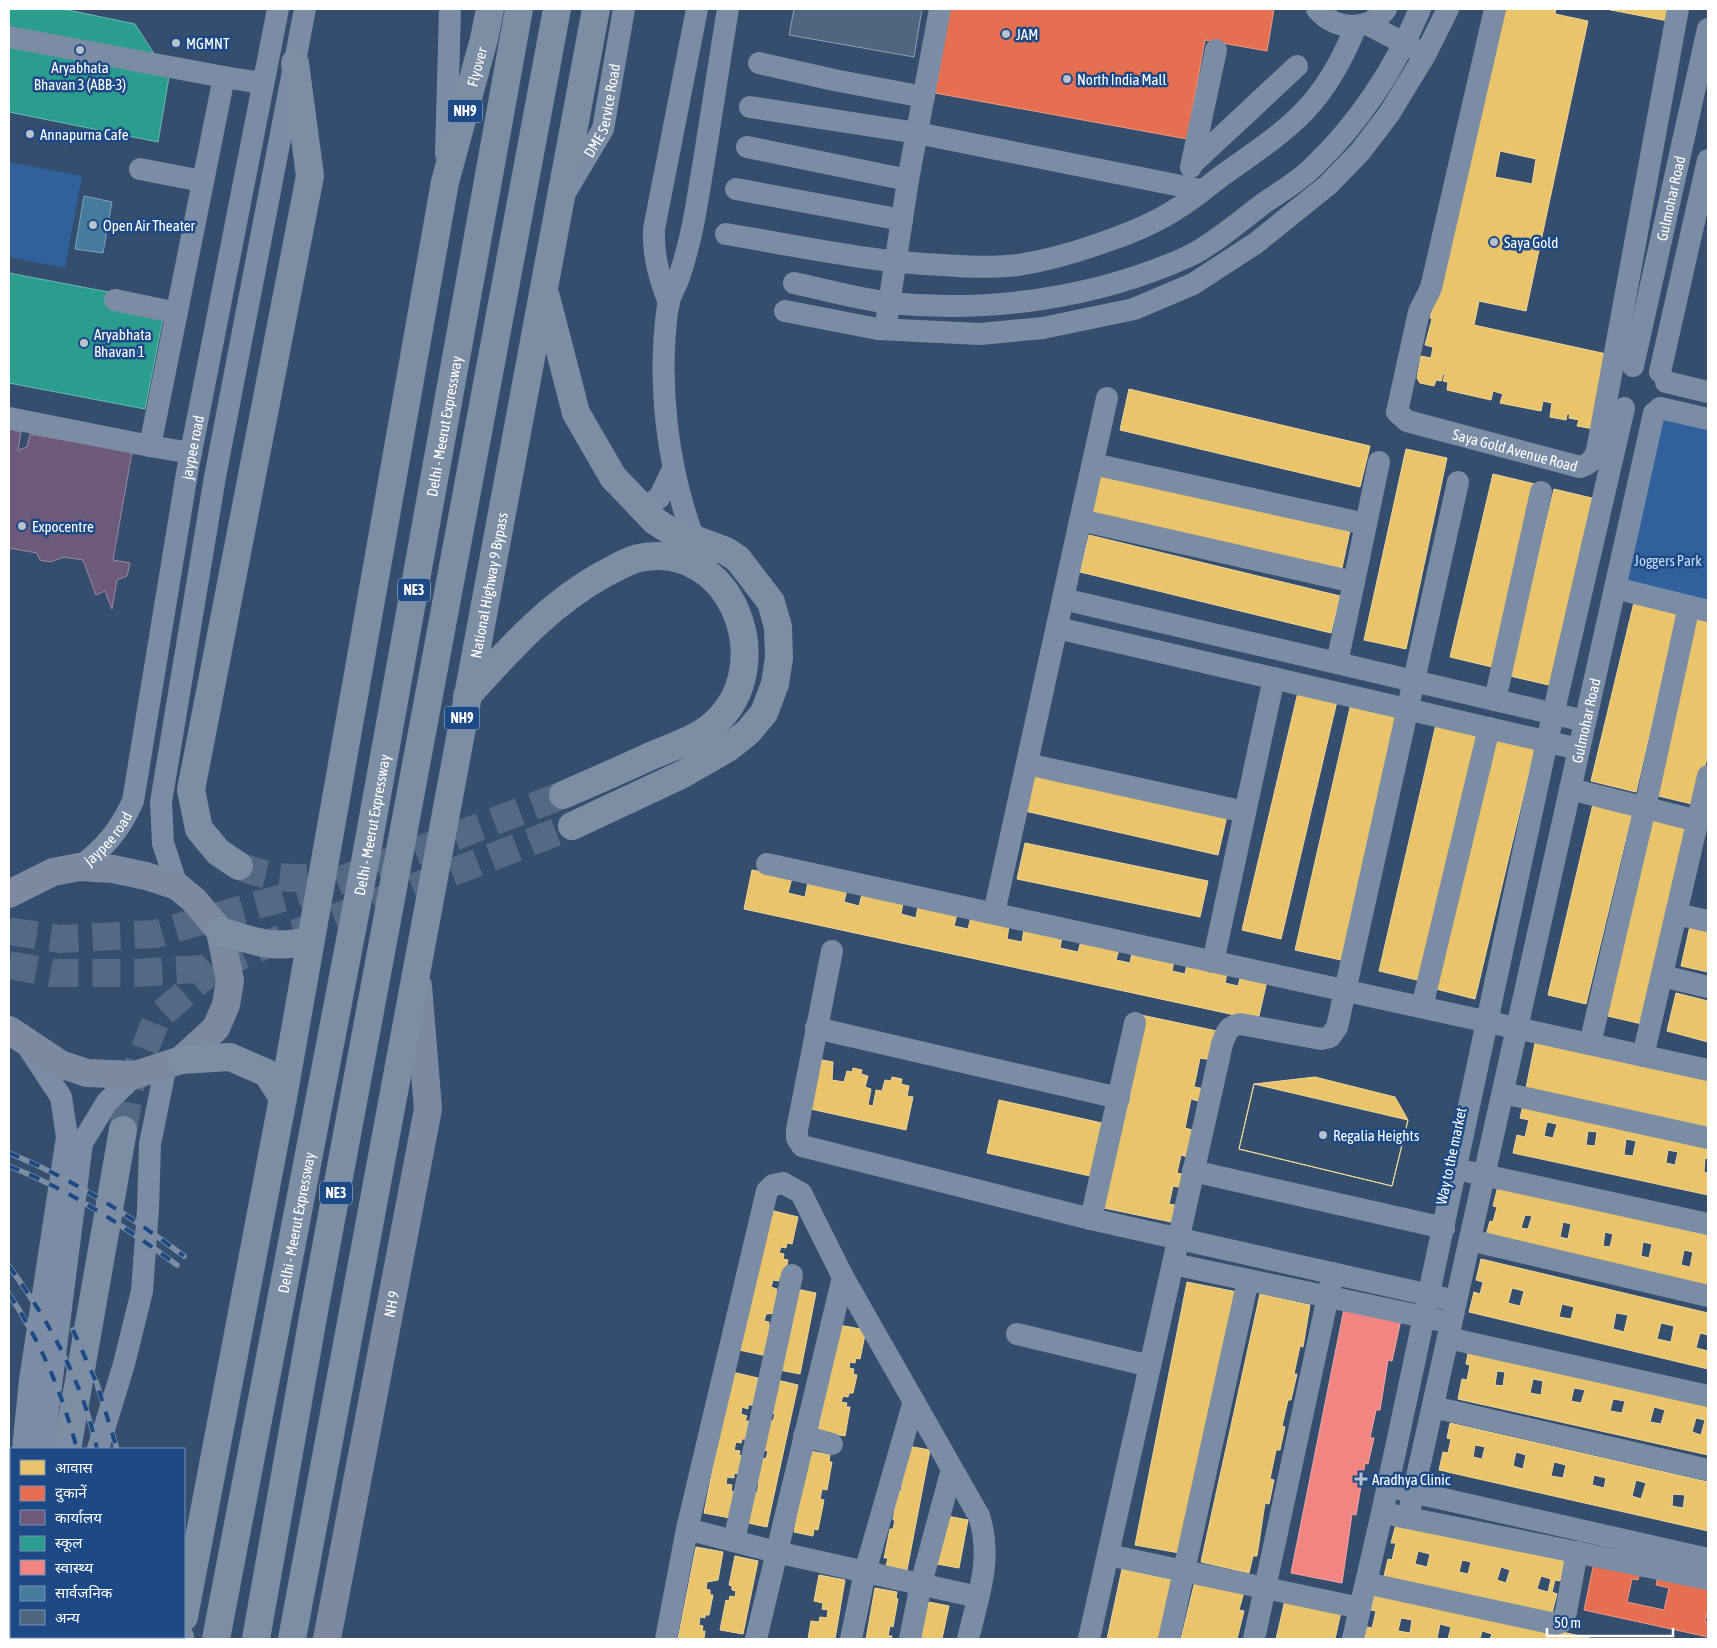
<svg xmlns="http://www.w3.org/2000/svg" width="1717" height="1648" viewBox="0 0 1717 1648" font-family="'Asap Condensed','Noto Sans Devanagari',sans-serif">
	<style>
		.green { fill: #31619c }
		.homes { fill: #e9c46a; stroke: #f0d697; fill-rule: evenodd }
		.shops { fill: #e76f51; stroke: #ee9a85 }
		.offices { fill: #6d597a; stroke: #998ba2 }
		.schools { fill: #2a9d8f; stroke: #6abab1 }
		.health { fill: #f28482; stroke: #f6a9a8 }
		.public { fill: #457b9d; stroke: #7da3ba }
		.building { fill: #50657e; stroke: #8f9eb2 }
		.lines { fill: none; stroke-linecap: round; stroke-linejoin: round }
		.highway-tunnel { stroke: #536984; stroke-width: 28; stroke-dasharray: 28 14; stroke-linecap: butt }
		.minor { stroke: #7b8da4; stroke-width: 22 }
		.major { stroke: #7b8aa1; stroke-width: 28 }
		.highway { stroke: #7c8ea3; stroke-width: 28 }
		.rail-casing { stroke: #7c8ea3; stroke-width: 5.5 }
		.rail { stroke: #1d4a86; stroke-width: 4; stroke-dasharray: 11; stroke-linecap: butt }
		.highway-bridge { stroke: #7c8ea3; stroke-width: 28 }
		.poi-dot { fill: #b8c1cc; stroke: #1d4a86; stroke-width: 2 }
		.labels { text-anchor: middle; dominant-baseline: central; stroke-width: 5; stroke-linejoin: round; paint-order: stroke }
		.shield { fill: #1d4a86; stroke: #bbc9db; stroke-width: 1 }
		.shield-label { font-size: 14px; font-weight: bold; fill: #fff }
		.poi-label { font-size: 15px; fill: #fff; stroke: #1d4a86; text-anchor: start }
		.street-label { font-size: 15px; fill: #fff; stroke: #1d4a86 }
		.park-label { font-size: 15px; fill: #c9def8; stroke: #1d4a86 }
	</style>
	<rect width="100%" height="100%" fill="#354e6e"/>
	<path class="green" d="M9,162L82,176L65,268L9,257Z
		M1660,408L1708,419V611L1619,590Z"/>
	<path class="homes" d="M1501,9H1556L1555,14L1588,21L1526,311L1479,301L1474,325L1611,355L1594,429L1577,426L1579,420L1569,418L1570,414H1567L1566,420L1550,417L1552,403L1543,401L1541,411L1500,403L1503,394L1493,391L1491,400L1447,390L1448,382L1443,381L1445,374H1443L1441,381L1436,380L1434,386L1420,383L1417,378L1421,356L1431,358L1433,347L1425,345L1432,319L1430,318ZM1500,151L1536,159L1532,184L1495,177Z
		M1606,9H1675L1673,22Z
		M1129,389L1370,446L1360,487L1120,430Z
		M1406,449L1447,458L1406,649L1364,640Z
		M1098,472L1351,526L1342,568L1089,514Z
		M1493,474L1535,484L1492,667L1450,657Z
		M1554,489L1596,499L1553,686L1510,676Z
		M1089,535L1340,596L1331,633L1080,572Z
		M1635,598L1679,608L1636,792L1591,781Z
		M1693,610L1708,614V753L1696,805L1650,794Z
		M1299,688L1338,697L1281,939L1242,930Z
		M1352,699L1397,710L1341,960L1295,950Z
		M1437,720L1478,730L1421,981L1379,971Z
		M1497,733L1536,743L1475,999L1436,989Z
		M1034,772L1227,816L1218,855L1025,811Z
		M1593,804L1632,813L1586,1004L1548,995Z
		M1652,819L1691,828L1642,1024L1603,1015Z
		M1025,843L1208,881L1200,917L1017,879Z
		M752,870L792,878L788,893L805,897L808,882L847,890L844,902L859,906L862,894L903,903L901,914L916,918L918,906L957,914L954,926L968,929L971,917L1009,926L1007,939L1022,942L1024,929L1062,937L1060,948L1078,952L1081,941L1119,949L1116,960L1130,963L1132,952L1174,961L1172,971L1185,974L1187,964L1227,973L1225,983L1238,986L1241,975L1267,981L1258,1020L744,909Z
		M1690,926L1708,931V972L1681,966Z
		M1676,993L1708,1001V1042L1667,1031Z
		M1141,1015L1217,1031L1211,1060L1200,1058L1194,1087L1205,1089L1202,1102L1191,1099L1185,1128L1196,1131L1190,1158L1181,1155L1177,1173L1186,1175L1184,1188L1173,1186L1169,1204L1180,1206L1176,1223L1099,1207Z
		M1535,1043L1708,1080V1127L1526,1088Z
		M817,1059L833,1062L832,1080L844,1082L847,1071L852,1072L853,1068L862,1070L861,1074L868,1076L865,1087L871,1089L868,1105L873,1106L876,1090L882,1091L885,1080L891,1081L892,1077L902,1079L901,1084L909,1086L907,1096L913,1097L906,1130L806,1108Z
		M1315,1077L1395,1097L1408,1120L1392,1186L1239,1149L1254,1084Z
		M1254,1084L1408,1120L1392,1186L1239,1149Z
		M999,1100L1102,1123L1090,1176L987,1153Z
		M1523,1105L1708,1148V1159L1705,1158L1704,1172L1708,1173V1195L1513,1153L1517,1135L1525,1137L1529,1120L1520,1118ZM1547,1122L1557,1124L1553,1138L1544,1136ZM1588,1131L1597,1132L1595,1146L1586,1145ZM1626,1139L1636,1141L1633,1156L1624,1155ZM1668,1150L1678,1152L1675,1165L1666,1163Z
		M1498,1186L1708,1235V1287L1486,1235L1490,1221L1493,1222L1497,1207L1493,1206ZM1525,1215L1532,1216L1528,1229L1521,1228ZM1563,1222L1571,1224L1568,1239L1560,1237ZM1605,1232L1613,1234L1610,1247L1603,1246ZM1643,1242L1652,1244L1649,1258L1641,1256ZM1684,1250L1693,1252L1690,1267L1681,1265Z
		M770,1210L798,1217L792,1244L787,1243L786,1248L781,1247L779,1253L784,1254L783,1259L788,1260L784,1278L779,1277V1281L773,1280L771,1287L777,1289L776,1293H781L777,1313L766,1314L764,1321L769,1322V1326L773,1327L767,1356L739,1350Z
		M1481,1259L1708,1313V1335L1700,1333L1696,1348L1708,1351V1369L1469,1312L1474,1292L1480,1294L1483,1282L1476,1280ZM1512,1288L1524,1291L1520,1306L1508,1303ZM1562,1304L1574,1307L1571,1319L1559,1317ZM1616,1313L1628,1315L1624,1332L1613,1329ZM1661,1323L1674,1326L1671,1342L1657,1339Z
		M1187,1282L1237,1292L1185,1554L1135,1545Z
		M791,1288L816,1293L800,1374L774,1369L787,1331L791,1332L793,1325L788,1324Z
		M1260,1294L1310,1305L1303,1347L1300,1346L1294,1374H1297L1291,1400H1288L1282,1426L1285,1427L1280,1450H1276L1270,1479L1274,1480L1269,1504L1265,1503L1257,1556H1253L1249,1573L1201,1562Z
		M839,1325L866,1330L860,1359L856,1358L855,1363L850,1362L849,1368L854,1369L853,1374L857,1375L853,1393H849L848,1397L843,1396L841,1402L847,1403L846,1407H850L845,1436L818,1431Z
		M1469,1348L1708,1402V1455L1458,1399L1462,1379L1467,1380L1470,1365L1466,1364ZM1497,1371L1505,1372L1503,1386L1495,1385ZM1533,1379L1543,1381L1541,1395L1530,1393ZM1574,1388L1585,1390L1581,1403L1571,1401ZM1613,1399L1625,1401L1622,1413L1610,1411ZM1654,1407L1665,1410L1661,1424L1650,1422ZM1696,1418L1705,1420L1701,1435L1692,1432Z
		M732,1372L758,1378L752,1405H748V1409L742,1407L741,1414L747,1416L745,1421H749L745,1439H742L741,1443L736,1442L734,1450L740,1451L739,1455L742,1456L738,1474L734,1473V1478L727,1477L726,1484L732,1485L731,1491L735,1492L730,1518L704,1513Z
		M773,1379L798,1385L767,1527L743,1522L752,1492L757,1493L759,1484L754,1483L760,1457L766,1459L768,1451L762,1450L768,1420L773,1421L775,1414L770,1413Z
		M1450,1423L1708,1482V1531L1439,1470L1443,1452L1448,1453L1451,1439L1447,1438ZM1475,1445L1485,1447L1482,1459L1473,1457ZM1516,1452L1526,1455L1523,1469L1513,1466ZM1554,1462L1566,1465L1563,1478L1551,1476ZM1594,1475L1606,1478L1604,1488L1592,1485ZM1636,1480L1646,1483L1641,1499L1632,1496ZM1673,1494L1685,1495L1683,1508L1672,1506Z
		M908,1446L930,1450L907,1570L886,1566L888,1558H884L890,1529H893L895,1520H893L898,1490L901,1491Z
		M810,1451L830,1455L829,1462H832L827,1490L822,1489L820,1499L824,1500L818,1530L814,1529L813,1536L794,1532Z
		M947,1516L968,1520L959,1568L937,1564Z
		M1396,1524L1564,1561L1560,1581L1555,1580L1552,1592L1557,1594L1552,1613L1384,1576L1388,1559L1392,1560L1396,1543H1391ZM1418,1551L1430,1554L1427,1567L1415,1564ZM1462,1560L1471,1562L1468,1574L1459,1572ZM1501,1567L1510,1570L1506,1583L1497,1580ZM1541,1576L1551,1579L1548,1592L1537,1589Z
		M696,1547L723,1552L718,1580L707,1582L706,1589L710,1590V1595H713L709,1615H705V1618L700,1617L699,1625L703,1626L702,1631H705L704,1639H678Z
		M735,1556L758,1561L743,1634L720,1630L726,1600L729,1601L730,1596L735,1597L736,1591L732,1590V1586L729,1585Z
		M1122,1569L1172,1580L1160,1639H1107Z
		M819,1575L845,1580L835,1639H808L811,1621L819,1622L820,1617L827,1618L828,1610L822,1609L823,1603L814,1601Z
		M1195,1581L1244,1592L1239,1610L1244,1611L1237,1639H1181Z
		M875,1588L897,1592L896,1598L898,1599L893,1627L890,1626L888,1636H892L891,1639H866Z
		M1375,1591L1594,1639H1490L1492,1634L1482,1631L1480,1639H1448L1451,1627L1440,1624L1437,1638L1442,1639H1364L1367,1627L1372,1628L1376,1611L1371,1610ZM1401,1618L1412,1620L1410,1633L1398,1631Z
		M1285,1600L1341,1612L1335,1639H1276Z
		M929,1602L949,1606L942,1639H922V1636L917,1635Z"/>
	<path class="shops" d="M950,9H1274L1267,51L1205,40L1187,139L935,93Z
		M1595,1558L1641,1568L1638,1580L1632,1579L1627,1602L1664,1610L1669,1588L1656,1585L1659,1571L1708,1582V1608L1705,1622H1708V1637L1584,1610Z"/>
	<path class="offices" d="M9,429L21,432L18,450L27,447L30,434L132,452L113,560L130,563L127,576L117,580L112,609L105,591L96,595L83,560L64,557L50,562L40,560L37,553L9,548Z"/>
	<path class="schools" d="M9,9H63L135,24L169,77L158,142L9,112Z
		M9,273L166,303L145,409L9,383Z"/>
	<path class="health" d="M1345,1304L1402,1315L1392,1361L1388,1360L1380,1410H1376L1370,1438H1374L1368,1464L1365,1463L1356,1515L1352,1514L1342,1583L1291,1573Z"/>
	<path class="public" d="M84,196L112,202L103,253L75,249Z"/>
	<path class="building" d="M794,9H922L914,57L789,35Z"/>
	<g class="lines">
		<path class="highway-tunnel" d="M239,866C269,877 288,880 320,877
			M9,931L60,939L155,934L328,885L563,795
			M9,965L54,973H135L214,968L270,943L572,826
			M123,1130L131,1084L157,1018L214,968"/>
		<g class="minor">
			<path d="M1317,9C1335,31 1369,32 1386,9"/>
			<path id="s1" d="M1495,9L1431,288L1419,312L1397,412L1407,421L1580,467C1589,464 1593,461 1597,451L1678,9"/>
			<path d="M1367,24L1419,51"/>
			<path d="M9,37L224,77L150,446L9,418"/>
			<path d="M759,63L834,80L924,97"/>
			<path d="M224,77L262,83"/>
			<path d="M750,107L917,133L1201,190"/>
			<path d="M747,147L908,180"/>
			<path d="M446,154L450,9"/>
			<path d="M1192,164L1297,66"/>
			<path d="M1191,167L1216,50"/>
			<path d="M140,169L202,181"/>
			<path d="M736,189L902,220"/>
			<path id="s2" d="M565,193L603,129L624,9"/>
			<path d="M726,234C798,246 870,262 943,265C968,267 994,268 1018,265C1050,260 1080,251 1110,240C1133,232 1157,222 1178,208C1195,198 1210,184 1227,172C1293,126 1325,104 1356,26"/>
			<path d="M794,283C826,290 858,299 890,303C989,313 1096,298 1187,257C1210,247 1243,219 1264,203C1280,192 1299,181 1313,167C1360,122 1395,68 1420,9"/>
			<path d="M115,300L177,313"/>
			<path d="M669,303C659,277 653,256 654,229L697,9"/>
			<path d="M785,311L878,329L980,334L1043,328L1134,309L1193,284L1256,243L1328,185L1360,152L1389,114L1425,55L1448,9"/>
			<path d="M887,317L908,180L940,9"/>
			<path id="s3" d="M1633,366L1708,29"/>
			<path d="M1660,372L1708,160"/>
			<path d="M1666,382L1708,392"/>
			<path d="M1660,408L1708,419"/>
			<path d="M150,446L191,453"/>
			<path d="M1093,464L1366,524"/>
			<path d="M641,508L659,498L673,469"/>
			<path d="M1080,520L1354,582"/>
			<path d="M694,539C667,468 657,381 668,305C670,295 676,286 679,277C685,260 689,243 693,225C706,154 716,81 728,9"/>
			<path d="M1615,588L1708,611"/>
			<path d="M1063,599L1585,721"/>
			<path d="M1057,628L1579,749"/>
			<path d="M1337,663L1379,462"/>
			<path d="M1495,700L1541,492"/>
			<path d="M1027,764L1245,812"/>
			<path d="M1570,789L1698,821"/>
			<path d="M767,864L1708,1070"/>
			<path id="s4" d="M79,867C104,849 120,830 133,801L187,473L278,9"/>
			<path d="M177,886L163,843L161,802L215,477L305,9"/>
			<path d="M994,913L1107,398"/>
			<path d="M1676,914L1708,921"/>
			<path d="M832,951L797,1130V1138L802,1146L1091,1219L1443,1298"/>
			<path d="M1213,962L1274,678"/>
			<path d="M1662,976L1708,987"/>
			<path d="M1422,1007L1489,728"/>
			<path d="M816,1028L1119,1098"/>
			<path d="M1590,1044L1645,808L1689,606"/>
			<path d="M1643,1056L1708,776"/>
			<path d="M1503,1093L1708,1138"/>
			<path d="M1193,1171L1444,1228"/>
			<path d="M1470,1172L1708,1224"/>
			<path d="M1091,1219L1135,1023"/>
			<path d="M1470,1240L1708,1296"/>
			<path d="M1173,1264L1438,1320"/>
			<path d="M1017,1334L1150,1366"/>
			<path d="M1448,1338L1708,1396"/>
			<path d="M1433,1407L1708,1470"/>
			<path d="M804,1436L832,1444"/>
			<path d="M23,1449L30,1380L67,1137L61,1097L26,1044"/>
			<path d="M43,1449L82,1143L107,1102L135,1075"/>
			<path d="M98,1449L124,1364L142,1291L148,1209L150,1144L166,1065"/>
			<path d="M1399,1489L1708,1559"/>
			<path d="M1393,1515L1708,1579"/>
			<path id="s5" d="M1408,1517L1654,413"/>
			<path d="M687,1529L776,1552L978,1597"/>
			<path d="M734,1541L792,1275"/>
			<path d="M1108,1555L1360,1608"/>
			<path d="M1366,1583L1555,1624L1561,1622L1566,1612L1577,1552"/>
			<path d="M10,1639L11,1571"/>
			<path d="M37,1639L38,1637"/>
			<path d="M666,1639L687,1529L767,1191L773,1185L783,1183L801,1193L843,1277L979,1516C993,1558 978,1597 968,1639"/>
			<path d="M756,1639L843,1277"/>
			<path d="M851,1639L865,1572L914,1401"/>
			<path d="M910,1639L921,1584L952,1469"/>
			<path d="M1089,1639L1222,1044C1226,1034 1227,1026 1240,1024L1321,1039L1330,1037L1337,1027L1458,482"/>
			<path d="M1169,1639L1248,1280"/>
			<path d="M1254,1639L1333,1273"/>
			<path d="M1353,1639L1382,1513L1547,741L1624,408"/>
		</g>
		<g class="major">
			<path d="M9,894L53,872L79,867L113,869L146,876L177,886L194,900L220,931L230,981L226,1005L216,1028L181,1060L135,1075L87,1073L60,1064L9,1030"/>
			<path id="s6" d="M327,1639L428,1109L418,986"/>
		</g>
		<g class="highway">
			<path d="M546,297L576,413L613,477L655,521L669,530L726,551L738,559L771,602L778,627L779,658L775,684L764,713L748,732L728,748L683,774L572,826"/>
			<path d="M467,696C508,651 548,605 602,575C614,569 626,561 639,558C732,539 780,666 714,724C697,739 674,746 653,755C623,769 593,782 563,795"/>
			<path d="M239,866L218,852L199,829L191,790L310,176L295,63"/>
			<path d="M220,931C257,942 270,949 310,941"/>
			<path d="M181,1060L230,1057L267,1073L283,1098"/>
			<path d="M67,1449L123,1130"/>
			<path id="s7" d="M184,1617L283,1098L445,182L484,39L490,9"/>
			<path d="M62,1639V1637"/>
			<path id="s8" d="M216,1639L365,862L519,9"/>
			<path d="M256,1639L315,1306L557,9"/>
			<path id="s9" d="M292,1639L596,9"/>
		</g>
		<defs>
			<path id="rail" d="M9,1153C73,1179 129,1215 184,1256
				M9,1166C70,1190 124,1226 177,1265
				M9,1266C49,1321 83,1382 97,1449
				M9,1294C41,1342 62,1393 77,1449
				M73,1330L97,1384L117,1449
				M84,1639V1637
				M105,1639L106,1637
				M124,1639V1637"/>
		</defs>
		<use href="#rail" class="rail-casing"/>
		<use href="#rail" class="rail"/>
		<path class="highway-bridge" d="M179,1639L180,1637"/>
	</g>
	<g class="poi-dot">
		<circle cx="1006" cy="34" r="5"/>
		<circle cx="176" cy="43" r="5"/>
		<circle cx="80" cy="50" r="5"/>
		<circle cx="1067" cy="79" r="5"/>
		<circle cx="30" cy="134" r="5"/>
		<circle cx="93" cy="225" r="5"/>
		<circle cx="1494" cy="242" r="5"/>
		<circle cx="84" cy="343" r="5"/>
		<circle cx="22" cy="526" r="5"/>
		<circle cx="1323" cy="1135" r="5"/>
		<path d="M1358.5 1471.5h5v5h5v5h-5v5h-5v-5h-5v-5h5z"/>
	</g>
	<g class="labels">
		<g class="shield">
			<rect x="447.5" y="99.5" width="35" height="23" rx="4"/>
			<rect x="398" y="578.5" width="32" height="23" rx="4"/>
			<rect x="444.5" y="706.5" width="35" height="23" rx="4"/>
			<rect x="320" y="1181.5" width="32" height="23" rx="4"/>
		</g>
		<g class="shield-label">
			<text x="465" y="111">NH9</text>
			<text x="414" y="590">NE3</text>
			<text x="462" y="718">NH9</text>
			<text x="336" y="1193">NE3</text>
		</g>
		<g class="poi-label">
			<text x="1016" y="34">JAM</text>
			<text x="186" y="43">MGMNT</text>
			<text x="80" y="67" text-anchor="middle">Aryabhata<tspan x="80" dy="17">Bhavan 3 (ABB-3)</tspan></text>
			<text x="1077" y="79">North India Mall</text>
			<text x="40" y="134">Annapurna Cafe</text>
			<text x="103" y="225">Open Air Theater</text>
			<text x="1504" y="242">Saya Gold</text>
			<text x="94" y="334">Aryabhata<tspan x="94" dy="17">Bhavan 1</tspan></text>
			<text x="32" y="526">Expocentre</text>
			<text x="1333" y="1135">Regalia Heights</text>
			<text x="1372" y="1479">Aradhya Clinic</text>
		</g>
		<g class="street-label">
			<text stroke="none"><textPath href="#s7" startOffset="1578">Flyover</textPath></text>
			<text stroke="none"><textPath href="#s2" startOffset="92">DME Service Road</textPath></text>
			<text stroke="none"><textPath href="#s3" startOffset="172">Gulmohar Road</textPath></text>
			<text stroke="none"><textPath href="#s8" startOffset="1234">Delhi - Meerut Expressway</textPath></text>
			<text stroke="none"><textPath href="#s4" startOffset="445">jaypee road</textPath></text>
			<text stroke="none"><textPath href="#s1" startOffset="541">Saya Gold Avenue Road</textPath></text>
			<text stroke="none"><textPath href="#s9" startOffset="1072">National Highway 9 Bypass</textPath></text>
			<text stroke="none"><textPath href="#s5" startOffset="816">Gulmohar Road</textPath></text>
			<text stroke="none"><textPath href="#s8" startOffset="829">Delhi - Meerut Expressway</textPath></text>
			<text stroke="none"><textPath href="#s4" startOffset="41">jaypee road</textPath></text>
			<text transform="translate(1451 1156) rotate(-78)">Way to the market</text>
			<text stroke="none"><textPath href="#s8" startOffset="424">Delhi - Meerut Expressway</textPath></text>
			<text stroke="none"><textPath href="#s6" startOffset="341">NH 9</textPath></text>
		</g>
		<g class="park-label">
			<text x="1668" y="560">Joggers Park</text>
		</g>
	</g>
	<rect width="1717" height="1648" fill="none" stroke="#ffffff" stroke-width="20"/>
	<rect x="10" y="1448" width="175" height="190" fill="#1d4a86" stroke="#7792b6"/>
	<rect x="20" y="1460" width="25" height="15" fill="#e9c46a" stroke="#7792b6"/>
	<text x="55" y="1473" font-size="15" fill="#ffffff">आवास</text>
	<rect x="20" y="1486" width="25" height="15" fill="#e76f51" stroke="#7792b6"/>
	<text x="55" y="1498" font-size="15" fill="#ffffff">दुकानें</text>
	<rect x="20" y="1510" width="25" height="15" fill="#6d597a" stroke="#7792b6"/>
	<text x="55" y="1523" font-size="15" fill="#ffffff">कार्यालय</text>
	<rect x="20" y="1536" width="25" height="15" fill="#2a9d8f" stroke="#7792b6"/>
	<text x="55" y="1548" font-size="15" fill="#ffffff">स्कूल</text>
	<rect x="20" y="1560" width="25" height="15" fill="#f28482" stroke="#7792b6"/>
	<text x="55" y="1573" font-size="15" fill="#ffffff">स्वास्थ्य</text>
	<rect x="20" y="1586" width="25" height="15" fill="#457b9d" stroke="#7792b6"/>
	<text x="55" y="1598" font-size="15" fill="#ffffff">सार्वजनिक</text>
	<rect x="20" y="1610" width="25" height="15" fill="#50657e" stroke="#7792b6"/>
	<text x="55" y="1623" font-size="15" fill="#ffffff">अन्य</text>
	<path d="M1547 1628v8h126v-8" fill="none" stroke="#ffffff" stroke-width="2.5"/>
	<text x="1554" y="1628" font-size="15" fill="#ffffff" stroke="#1d4a86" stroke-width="4" paint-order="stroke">50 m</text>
</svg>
